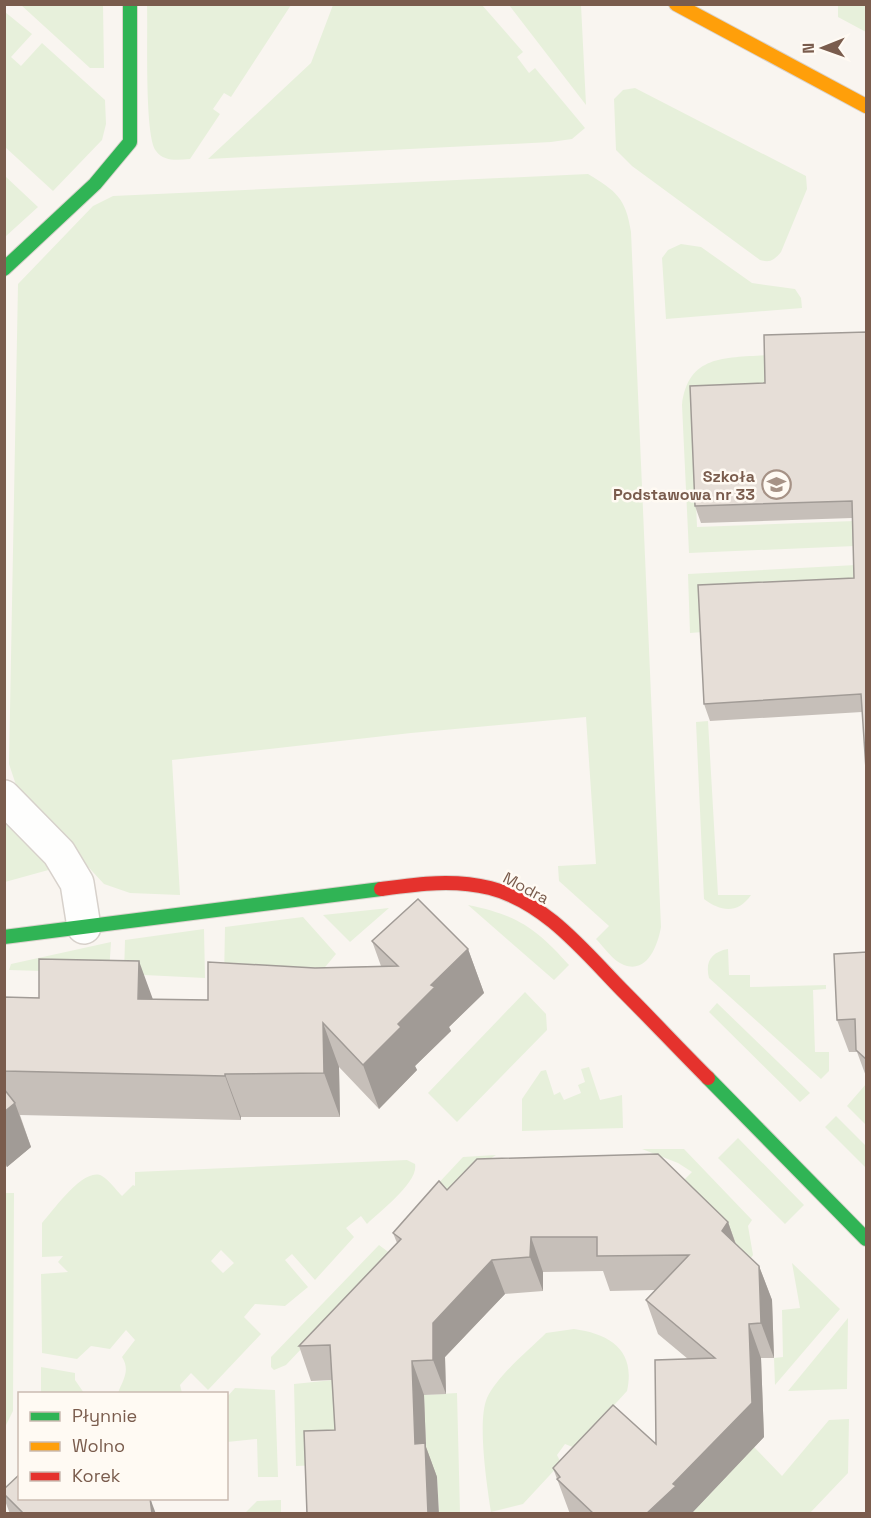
<svg xmlns="http://www.w3.org/2000/svg" width="871" height="1518" viewBox="0 0 871 1518" font-family="'Space Grotesk',sans-serif">
	<style>
		.green { fill: #e7f0db; fill-rule: evenodd }
		.lines { fill: none; stroke-linecap: round; stroke-linejoin: round }
		.street-casing { stroke: #d7d1cb; stroke-width: 36 }
		.fast-casing { stroke: #d9d2cb; stroke-width: 16 }
		.slow-casing { stroke: #d9d2cb; stroke-width: 16 }
		.jam-casing { stroke: #d9d2cb; stroke-width: 16 }
		.street { stroke: #fefefd; stroke-width: 33 }
		.fast { stroke: #30b455; stroke-width: 14 }
		.slow { stroke: #ff9f0a; stroke-width: 14 }
		.jam { stroke: #e5322d; stroke-width: 14 }
		.wall { fill: #c6bfb9 }
		.shaded-wall { fill: #a19b96 }
		.building { fill: #e6ded7; stroke: #a19b96; stroke-width: 1.5 }
		.labels { text-anchor: middle; dominant-baseline: central; stroke-width: 5; stroke-linejoin: round; paint-order: stroke }
		.poi-label { font-size: 16px; font-weight: bold; fill: #7a5c4d; stroke: #fffaf3; text-anchor: end }
		.street-label { font-size: 16px; fill: #7a5c4d; stroke: #fffaf3 }
	</style>
	<rect width="100%" height="100%" fill="#f9f5f0"/>
	<path class="green" d="M21,5H103L104,68H90Z
		M147,5H291L231,97L224,93L213,109L220,114L190,159C178,160 164,162 156,151C144,137 148,29 147,5Z
		M333,5H482L523,52L517,57L529,73L535,68L585,128L572,139L551,142L208,159L311,63Z
		M509,5H581L586,105Z
		M838,5H866V32L838,17Z
		M5,12L32,34L11,57L21,66L42,43L105,100L106,124L102,140L53,191L5,147Z
		M635,88L806,176L807,189L781,252C774,260 771,263 760,260L632,166L616,150L614,99L623,90Z
		M588,174C616,191 626,198 631,232L661,927C658,944 648,974 624,965C613,961 604,947 596,939L609,926L559,881L558,866L596,864L586,717L411,733L172,760L180,895L130,893L104,884L18,791L9,764L18,284L93,206L113,196Z
		M5,176L38,207L5,237H4Z
		M681,244L701,247L752,283L795,289L801,298L802,308L666,319L662,258L668,250Z
		M766,355L767,395L692,401L697,527L854,521L855,546L689,553L682,405C688,354 726,358 766,355Z
		M856,565V592L703,632L690,633L688,574Z
		M708,721L718,895H751C738,914 721,912 704,899L696,722Z
		M4,818L52,869L5,882Z
		M468,905C517,915 536,928 569,965L554,980Z
		M389,908L350,942L323,915Z
		M303,917L336,954L316,978L224,979L225,927Z
		M204,929L205,978L124,974L125,940Z
		M111,942L109,973L9,970L11,964Z
		M728,949L729,975H750V987L826,985V989L813,990L815,1052H829V1071L821,1079L709,978C705,962 711,952 728,949Z
		M525,992L546,1014L547,1030L457,1122L428,1093Z
		M717,1003L810,1093L800,1102L709,1012Z
		M589,1067L600,1100L622,1095L623,1128L522,1131V1099L541,1071L546,1070L554,1095L560,1092L564,1100L581,1093L578,1085L585,1082L581,1069Z
		M866,1084V1125L847,1106Z
		M836,1116L866,1146V1168L825,1127Z
		M738,1138L804,1205L785,1224L718,1158Z
		M642,1149H684L752,1220L748,1226L753,1255L748,1262L673,1191L692,1172L678,1163Z
		M496,1155L454,1182L423,1240L403,1221L463,1157Z
		M407,1160L415,1164C419,1182 380,1211 367,1224L361,1216L346,1228L354,1237L315,1280L292,1254L285,1260L308,1287L285,1306L255,1304L244,1317L261,1334L208,1390L191,1373L180,1385L182,1393H118C122,1381 131,1371 122,1357L135,1340L126,1330L110,1349L91,1346L77,1359L42,1353L41,1274L68,1272L58,1262L63,1256L42,1257V1223C53,1211 84,1166 102,1176C109,1180 116,1190 122,1196L133,1185L135,1186V1172ZM221,1250L234,1263L223,1273L211,1261Z
		M5,1193H14L13,1411L5,1427Z
		M379,1245L391,1254L286,1365L274,1370L271,1367V1357Z
		M792,1263L840,1309L775,1385L774,1358L783,1357L782,1310L800,1308Z
		M848,1318L847,1389L788,1391Z
		M574,1329C610,1334 636,1350 627,1391L575,1448L565,1444L557,1455L561,1463L523,1504L491,1512C487,1486 477,1421 487,1398C497,1376 529,1350 546,1333Z
		M41,1367L75,1373V1380L84,1393H41Z
		M343,1379L347,1464L296,1466L294,1384Z
		M235,1388L275,1390L278,1477H258L257,1439L227,1442V1397Z
		M457,1393L460,1513H439L437,1477L427,1478L424,1395Z
		M849,1419L848,1473L810,1513L691,1514L754,1447L782,1476L829,1420Z
		M281,1500V1513H245L257,1501Z"/>
	<g class="lines">
		<defs>
			<path id="street" d="M4,797L59,853L77,883L84,927"/>
			<path id="fast" d="M4,269L95,184L130,142V4
				M4,937L381,889
				M708,1078L866,1239"/>
			<path id="slow" d="M676,4L866,106"/>
			<path id="jam" d="M381,889C418,884 453,879 490,888C545,902 584,951 622,990C651,1019 679,1049 708,1078"/>
		</defs>
		<use href="#street" class="street-casing"/>
		<use href="#fast" class="fast-casing"/>
		<use href="#slow" class="slow-casing"/>
		<use href="#jam" class="jam-casing"/>
		<use href="#street" class="street"/>
		<use href="#fast" class="fast"/>
		<use href="#slow" class="slow"/>
		<use href="#jam" class="jam"/>
	</g>
	<path class="wall" d="M867,332L862,712L710,721L704,704L854,578L852,518L701,523L695,506L765,383Z
		M372,941L468,949L484,993L449,1027L451,1031L415,1066L417,1070L379,1109L339,1067L340,1117H241V1120L20,1115L31,1147L7,1167L4,1164V997L208,1000L315,968L381,966Z
		M867,952V1079L857,1052H849L837,1020Z
		M447,1190L728,1222L736,1244L759,1266L772,1300L774,1358H761L764,1437L691,1514H570L553,1468L656,1444L688,1359L658,1334L646,1300L655,1290L610,1291L603,1271L543,1272V1291L505,1294L445,1357L446,1394L424,1395L426,1447L437,1477L335,1430L332,1380L311,1381L299,1346L397,1243L393,1233Z
		M4,1489L156,1514H10L4,1498Z"/>
	<path class="shaded-wall" d="M468,949L484,993L449,1027L451,1031L415,1066L417,1070L379,1109L363,1065L431,985Z
		M139,961L155,1005L138,999Z
		M323,1023L339,1067L340,1117L324,1073Z
		M225,1074L241,1117V1120L225,1076Z
		M15,1103L31,1147L7,1167L4,1159V1112Z
		M728,1222L740,1257L722,1231Z
		M531,1237L543,1272V1291L530,1257Z
		M492,1260L505,1294L445,1357L446,1394L433,1360V1323Z
		M759,1266L772,1300L774,1358L761,1323Z
		M749,1324L761,1358L764,1437L691,1514H646L673,1484Z
		M412,1361L424,1395L426,1447L437,1477L439,1514H428L415,1444Z
		M150,1498L156,1514H152Z"/>
	<path class="building" d="M867,332V784L861,694L704,704L698,585L854,578L852,501L695,506L690,386L765,383L764,335Z
		M418,899L468,949L431,985L435,987L398,1024L401,1027L363,1065L323,1023L324,1073L225,1074V1076L4,1071V997L39,998V959L139,961L138,999L208,1000V962L315,968L398,966L372,941Z
		M867,952V1060L856,1050L855,1019L837,1020L834,954Z
		M4,1089L15,1103L4,1112Z
		M658,1154L728,1222L722,1231L759,1266L761,1323L749,1324L752,1403L673,1484L676,1486L646,1514H594L557,1479L560,1477L553,1468L613,1405L656,1444L655,1360L715,1358L646,1300L689,1255L597,1256V1237H531L530,1257L492,1260L433,1323V1360L412,1361L415,1444L425,1443L428,1514H307L304,1431L335,1430L330,1345L299,1346L401,1239L393,1233L439,1181L447,1190L477,1159Z
		M20,1474V1498H150L152,1514H21L22,1512L4,1494V1489Z"/>
	<defs>
		<symbol id="school-ring" viewBox="-11 -11 22 22"><circle r="9.5" fill="#fffaf3" stroke="#a69286" stroke-width="1.5"/><path d="M0-5L7-2L0 1L-7-2ZM-4 1L0 2.5L4 1V4Q0 6-4 4Z" fill="#a69286"/></symbol>
	</defs>
	<g fill-rule="evenodd">
		<use href="#school-ring" x="760" y="468" width="33" height="33"/>
	</g>
	<g class="labels">
		<g class="poi-label">
			<text x="755" y="476">Szkoła<tspan x="755" dy="18">Podstawowa nr 33</tspan></text>
		</g>
		<g class="street-label">
			<text transform="translate(526 888) rotate(28)">Modra</text>
		</g>
	</g>
	<rect width="871" height="1518" fill="none" stroke="#7a5c4d" stroke-width="12"/>
	<rect x="18" y="1392" width="210" height="108" fill="#fffaf3" stroke="#cabbb1" stroke-width="1.5"/>
	<rect x="30" y="1412" width="30" height="9" fill="#30b455" stroke="#cabbb1" stroke-width="1.5"/>
	<text x="72" y="1422" font-size="18" fill="#7a5c4d">Płynnie</text>
	<rect x="30" y="1442" width="30" height="9" fill="#ff9f0a" stroke="#cabbb1" stroke-width="1.5"/>
	<text x="72" y="1452" font-size="18" fill="#7a5c4d">Wolno</text>
	<rect x="30" y="1472" width="30" height="9" fill="#e5322d" stroke="#cabbb1" stroke-width="1.5"/>
	<text x="72" y="1482" font-size="18" fill="#7a5c4d">Korek</text>
	<g transform="translate(823 48) rotate(269)" stroke="#fffaf3" stroke-width="4.5" paint-order="stroke">
	<path d="M0-4.5L10 22L0 15L-10 22Z" fill="#7a5c4d"/>
	<text y="-9" font-size="16" font-weight="bold" text-anchor="middle" fill="#7a5c4d">N</text>
	</g>
</svg>
